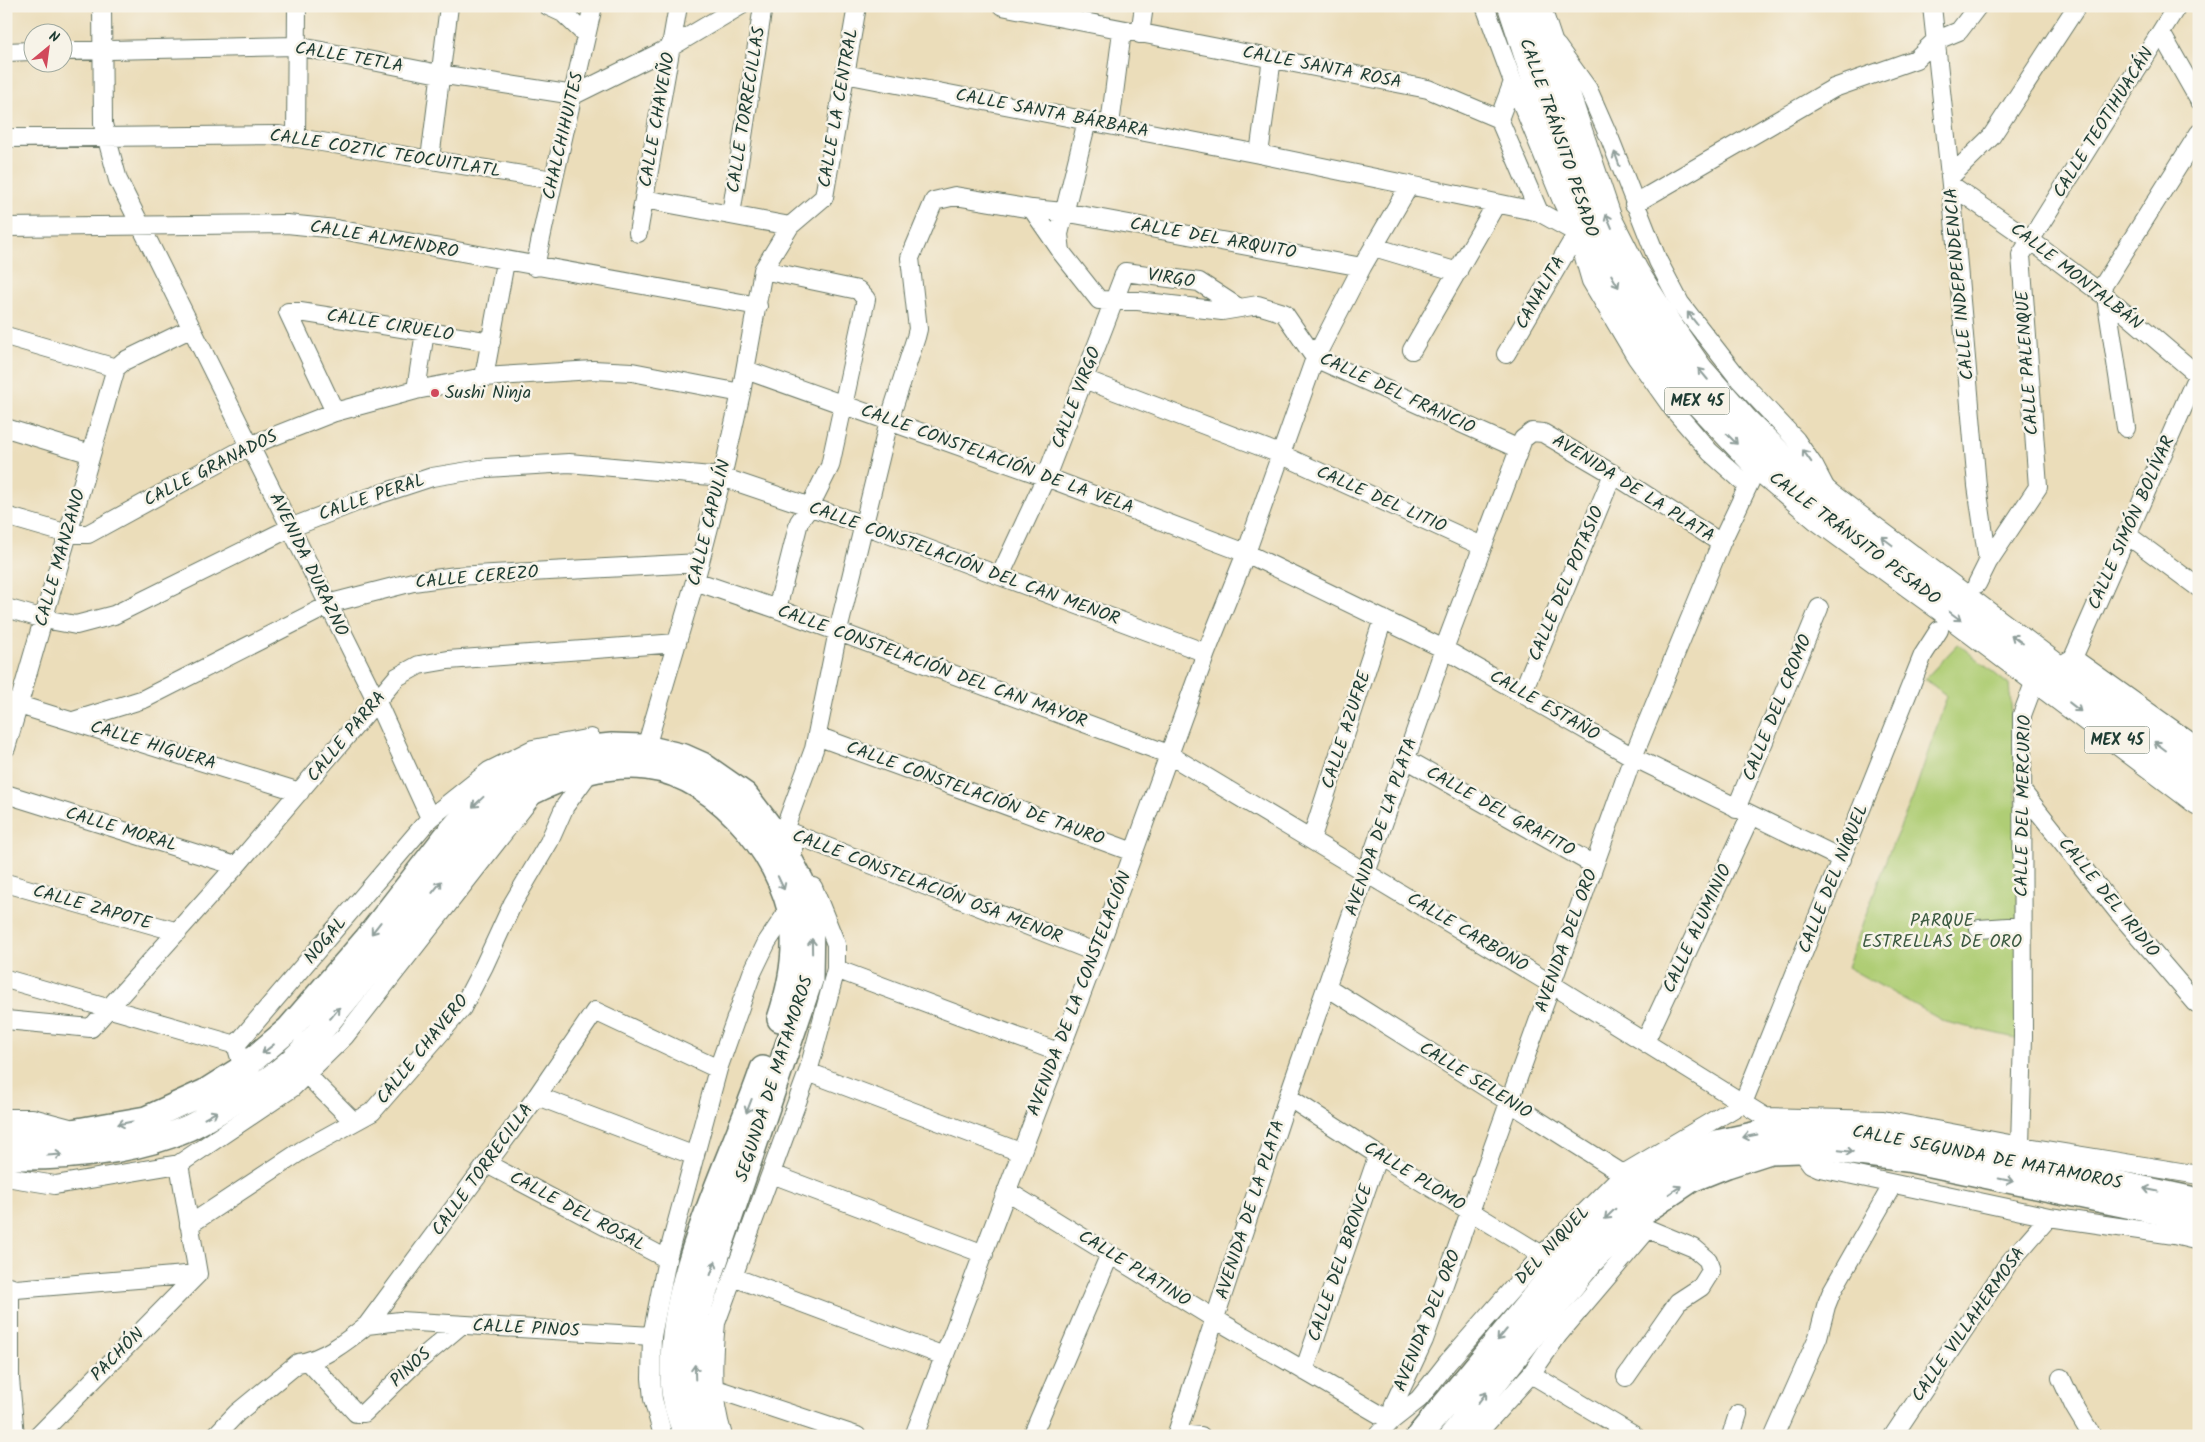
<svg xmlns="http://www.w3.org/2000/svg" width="2205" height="1442" viewBox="0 0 2205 1442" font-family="Kalam,sans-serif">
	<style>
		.green { fill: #afcd74; stroke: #678554 }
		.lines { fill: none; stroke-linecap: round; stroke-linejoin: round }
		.street-casing { stroke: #667563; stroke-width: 20 }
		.secondary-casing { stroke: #667563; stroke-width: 28 }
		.primary-casing { stroke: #667563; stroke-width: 30 }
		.street { stroke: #fff; stroke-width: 18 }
		.secondary { stroke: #fff; stroke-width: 25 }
		.primary { stroke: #fff; stroke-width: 28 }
		.oneway { stroke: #8f9e9a }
		.poi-dot { fill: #d1495b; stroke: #f7f3e8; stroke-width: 2 }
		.labels { text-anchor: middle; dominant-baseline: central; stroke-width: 5; stroke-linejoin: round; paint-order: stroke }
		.shield { fill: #f7f3e8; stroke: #60746a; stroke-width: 1 }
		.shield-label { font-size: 16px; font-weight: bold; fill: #1f3d34 }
		.street-label { font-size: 18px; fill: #1f3d34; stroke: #f7f3e8 }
		.poi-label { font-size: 18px; fill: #1f3d34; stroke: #f7f3e8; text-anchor: start }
		.park-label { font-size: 18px; fill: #3c5a41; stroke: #f7f3e8 }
	</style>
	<rect width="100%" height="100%" fill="#f7f3e8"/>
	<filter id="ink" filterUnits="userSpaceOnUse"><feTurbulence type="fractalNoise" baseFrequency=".02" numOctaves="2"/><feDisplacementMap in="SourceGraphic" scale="10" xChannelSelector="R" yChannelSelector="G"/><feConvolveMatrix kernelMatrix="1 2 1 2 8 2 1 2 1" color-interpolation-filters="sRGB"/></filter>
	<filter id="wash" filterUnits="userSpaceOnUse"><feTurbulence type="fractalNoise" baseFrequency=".0096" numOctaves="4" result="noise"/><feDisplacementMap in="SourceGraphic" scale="20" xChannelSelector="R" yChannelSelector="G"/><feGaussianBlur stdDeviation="1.12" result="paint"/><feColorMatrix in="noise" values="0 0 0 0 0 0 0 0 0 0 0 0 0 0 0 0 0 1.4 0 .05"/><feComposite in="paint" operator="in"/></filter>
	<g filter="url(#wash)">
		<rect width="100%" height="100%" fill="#ebddba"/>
		<path class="green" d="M1958,644L2009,685L2015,742L2020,1039L1945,1022L1847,967L1887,857L1912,800L1947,696L1925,679Z"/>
	</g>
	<g filter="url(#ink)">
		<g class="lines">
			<defs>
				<path id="street" d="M102,6L103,124L118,180L377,702L430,818L489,771L533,749L591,738V740
					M548,6L563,13L586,35
					M1002,6L1428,89L1499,119
					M1485,6L1513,82L1562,201L1577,233L1591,281L1636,357L1673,409L1710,452L1748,486
					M1932,6L1951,185L1977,486L1988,562
					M2161,33L2199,100
					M1140,34L1144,6
					M1557,46L1588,89L1610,139L1658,261L1680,303L1739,379L1796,440L1814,466L1826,489
					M62,51L296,46L439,74L574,95L671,47L740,6
					M6,52L32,51
					M845,74L1259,154L1539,212L1577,233L1590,246
					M1513,82L1499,119L1539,212
					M1087,121L1059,234L1061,252L1099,300L1138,301L1222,311L1258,305L1284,313L1315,358L1519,449
					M1110,125L1122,31
					M6,138L279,135L553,180
					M296,138L297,6
					M1259,154L1272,58
					M430,159L449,6
					M1950,177L1991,137L2077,6
					M1951,185L2030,240L2106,297L2199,376
					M644,199L790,226
					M1634,204L1834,88L1916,59L1935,41L1959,31L1978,6
					M1032,209L1061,251
					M731,215L763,6
					M6,227L287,224L336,229L758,306
					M638,233L678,6
					M1374,247L1458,272
					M535,267C553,180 573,93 593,6
					M763,270L858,290L866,299L830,466L809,508L799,522L777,609
					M2099,292L2199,133
					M2106,297L2126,428
					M6,336L116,368
					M1412,350L1496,204
					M1506,354L1577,233
					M116,368L124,361L192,328
					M746,370L1046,477L1246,553L1444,649L1633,757L1842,859
					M484,377L505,262
					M1084,379L1280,454L1482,546
					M416,390L425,332
					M335,412L288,312H300L491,342
					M6,428L91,454
					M6,516L68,534H88L249,446L335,412L416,390L484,377L593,370L632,372L741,393
					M2126,534L2199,588
					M1000,576L1046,477L1125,272L1199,282L1239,308
					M695,581L777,609L1168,754L1551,984L1765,1117L1883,1120L2020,1146L2199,1175
					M1977,584L1988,562L2038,487L2021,255L2177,6
					M6,608L44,619L76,625L114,615L290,528L359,501L432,477L487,468L569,463L722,477L864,525L1206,653
					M2073,658L2199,748
					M2056,668L2073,658L2199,371
					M1522,693L1613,474
					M6,701L300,792
					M73,721L144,699L335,602L413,582L456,576L700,563
					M817,736L1133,852
					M649,737L695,581L722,477L741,393L763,270L790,226L824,197L857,6
					M6,748L116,368
					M1406,759L1594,865
					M2022,791L2118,912L2196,1003
					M6,794L236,866
					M1736,809L1819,608
					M782,833L784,830L1097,953
					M1311,840L1383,619
					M794,848L784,830L814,749L838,631L889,421L916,337L918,329L910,258L934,201L955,196L1032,209L1064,212L1362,267
					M6,883L178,932
					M1979,929L2022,926
					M836,969L1058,1052
					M6,979L236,1045
					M1327,987L1623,1174
					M6,1020L91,1028L236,866L397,677L419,665L448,660L677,643
					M1645,1042L1751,815
					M298,1066L354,1122
					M243,1068L236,1045L430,818
					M808,1072L1020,1152
					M537,1096L695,1156
					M1288,1097L1378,1155L1542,1255
					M6,1118H32L77,1130
					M1796,1143L1811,1164L1820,1168L2049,1217L2174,1235L2199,1241
					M2020,1146L2023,1036L2022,715L2036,678
					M179,1164L198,1274
					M487,1164L667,1259
					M772,1174L984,1254
					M6,1177L55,1185L179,1164L292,1088L345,1036L531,798
					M1007,1191L1215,1319L1391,1421
					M189,1225L301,1151L372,1112L462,1008L484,966L513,903L549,842L565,806L589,773
					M733,1277L944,1356
					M6,1286L16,1289L198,1274
					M10,1287V1379L15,1436
					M652,1336L400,1321L367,1325L537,1096L595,1011L718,1069
					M309,1362L356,1413H364L411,1367L461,1325
					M1304,1371L1378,1155
					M1531,1374L1635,1436
					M2061,1378L2074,1406L2092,1436
					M713,1388L857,1436
					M1391,1421L1394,1404L1424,1340L1633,757L1721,543L1758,465
					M1177,1434L1201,1436
					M38,1436L198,1274
					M215,1436L237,1413L298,1363C323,1360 347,1341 367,1325
					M663,1436L653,1399L651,1378L652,1336L667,1259L718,1069L752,973L767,942L790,908
					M723,1436C711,1398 712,1362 716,1323L808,1072L836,969V944L813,887
					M914,1436L1097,953L1206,653L1246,553L1315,358L1362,267L1409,186
					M1032,1436L1110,1254
					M1176,1436L1288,1097L1444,649L1523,439L1532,432L1543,433L1613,474L1721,543
					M1377,1436L1391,1421L1419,1399L1448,1362L1542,1255L1623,1174L1743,1103L1923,655L1939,630
					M1475,1436L1531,1374L1558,1335L1648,1229L1694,1248L1708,1260L1711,1271L1701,1287L1678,1302L1626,1377
					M1731,1436L1738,1414
					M1774,1436L1818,1337L1826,1306L1832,1291L1893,1184
					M1893,1436L2008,1264L2049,1217"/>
				<path id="secondary" d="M6,1138L49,1136L146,1119L205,1092L243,1068L289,1029L367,939L446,837L474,805L493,789L524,770L541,763L592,748L612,746L642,747L684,757L702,765L745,795L778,838L801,881L811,917L810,980L697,1314L694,1376L705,1424L711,1436
					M6,1157C66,1158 133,1153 188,1128C201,1122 214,1114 227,1106C256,1089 284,1071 307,1046C320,1033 331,1017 343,1003C369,972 395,940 421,907C451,868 483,818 528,794C562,776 608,762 647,767C720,775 792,866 794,937C795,966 789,992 780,1019
					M687,1436C680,1419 674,1399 673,1381C669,1273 729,1169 763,1069
					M1419,1436L1554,1273L1594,1229L1633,1192L1674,1165L1717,1143L1758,1134L1842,1130L1968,1151L2199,1201
					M1452,1436L1591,1261L1637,1216L1692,1179L1727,1165L1770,1151L1827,1149L1907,1159L2199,1220"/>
				<path id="primary" d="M1512,6L1576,202L1600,255L1653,344L1688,391L1758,465L1819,517L1942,607L2199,801
					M1536,6L1608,220L1635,273L1667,324L1699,370L1744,421L1786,462L1831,499L2199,775"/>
			</defs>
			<use href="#street" class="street-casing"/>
			<use href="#secondary" class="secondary-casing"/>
			<use href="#primary" class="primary-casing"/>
			<use href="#street" class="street"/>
			<use href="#secondary" class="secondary"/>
			<use href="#primary" class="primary"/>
		</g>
		<defs><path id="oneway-shaft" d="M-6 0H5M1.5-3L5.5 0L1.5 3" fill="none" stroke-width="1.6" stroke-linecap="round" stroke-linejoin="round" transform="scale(1.25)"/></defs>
		<g class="oneway">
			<use href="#oneway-shaft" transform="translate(1617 159) rotate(-110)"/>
			<use href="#oneway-shaft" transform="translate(1609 221) rotate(-113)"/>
			<use href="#oneway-shaft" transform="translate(1615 281) rotate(60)"/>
			<use href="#oneway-shaft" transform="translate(1692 318) rotate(-128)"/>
			<use href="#oneway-shaft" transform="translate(1703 374) rotate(-130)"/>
			<use href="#oneway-shaft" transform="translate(1732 439) rotate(45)"/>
			<use href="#oneway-shaft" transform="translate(1807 456) rotate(-125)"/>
			<use href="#oneway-shaft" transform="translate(1887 541) rotate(-143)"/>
			<use href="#oneway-shaft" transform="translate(1955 616) rotate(37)"/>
			<use href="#oneway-shaft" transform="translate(2017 639) rotate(-143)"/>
			<use href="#oneway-shaft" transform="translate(2075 707) rotate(38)"/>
			<use href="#oneway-shaft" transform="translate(2160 746) rotate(-143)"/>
			<use href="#oneway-shaft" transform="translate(478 802) rotate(137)"/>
			<use href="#oneway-shaft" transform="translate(781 883) rotate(65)"/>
			<use href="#oneway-shaft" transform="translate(437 887) rotate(-52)"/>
			<use href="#oneway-shaft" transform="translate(376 928) rotate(128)"/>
			<use href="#oneway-shaft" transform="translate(812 946) rotate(-91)"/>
			<use href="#oneway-shaft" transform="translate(335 1013) rotate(-50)"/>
			<use href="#oneway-shaft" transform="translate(268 1049) rotate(142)"/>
			<use href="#oneway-shaft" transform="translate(749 1106) rotate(111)"/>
			<use href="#oneway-shaft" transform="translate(211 1115) rotate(-29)"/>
			<use href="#oneway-shaft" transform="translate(125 1123) rotate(169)"/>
			<use href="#oneway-shaft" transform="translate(1750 1136) rotate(169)"/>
			<use href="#oneway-shaft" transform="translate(1846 1151) rotate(6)"/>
			<use href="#oneway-shaft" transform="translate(55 1155) rotate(-4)"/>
			<use href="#oneway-shaft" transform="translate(2006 1180) rotate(12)"/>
			<use href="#oneway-shaft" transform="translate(1675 1190) rotate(-33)"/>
			<use href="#oneway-shaft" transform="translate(2151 1190) rotate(-168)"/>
			<use href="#oneway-shaft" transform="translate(1610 1214) rotate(136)"/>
			<use href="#oneway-shaft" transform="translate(713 1268) rotate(-71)"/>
			<use href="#oneway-shaft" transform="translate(1502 1335) rotate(130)"/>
			<use href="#oneway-shaft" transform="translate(695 1372) rotate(-92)"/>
			<use href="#oneway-shaft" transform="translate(1482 1398) rotate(-52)"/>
		</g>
	</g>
	<circle class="poi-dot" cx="435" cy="393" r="5"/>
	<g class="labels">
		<g class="shield">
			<rect x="1664.5" y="387.5" width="65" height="27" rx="4"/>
			<rect x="2084.5" y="726.5" width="65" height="27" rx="4"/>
		</g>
		<g class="shield-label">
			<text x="1697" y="401">MEX 45</text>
			<text x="2117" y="740">MEX 45</text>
		</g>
		<g class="street-label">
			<text transform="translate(349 58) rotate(10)">CALLE TETLA</text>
			<text transform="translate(1322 68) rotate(11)">CALLE SANTA ROSA</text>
			<text transform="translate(839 108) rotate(-80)">CALLE LA CENTRAL</text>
			<text transform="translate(747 110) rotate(-81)">CALLE TORRECILLAS</text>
			<text transform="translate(1052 114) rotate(11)">CALLE SANTA BÁRBARA</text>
			<text transform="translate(658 120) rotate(-80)">CALLE CHAVEÑO</text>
			<text transform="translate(2104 123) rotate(-58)">CALLE TEOTIHUACÁN</text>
			<text transform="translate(564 136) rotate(-77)">CHALCHIHUITES</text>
			<text transform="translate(1558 138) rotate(71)">CALLE TRÁNSITO PESADO</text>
			<text transform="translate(385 154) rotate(9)">CALLE COZTIC TEOCUITLATL</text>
			<text transform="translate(1213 239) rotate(10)">CALLE DEL ARQUITO</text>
			<text transform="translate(384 240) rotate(10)">CALLE ALMENDRO</text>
			<text transform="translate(2076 277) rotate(38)">CALLE MONTALBÁN</text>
			<text transform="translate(1171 279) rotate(9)">VIRGO</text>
			<text transform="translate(1960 284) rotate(-95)">CALLE INDEPENDENCIA</text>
			<text transform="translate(1541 293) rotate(-60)">CANALITA</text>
			<text transform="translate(390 326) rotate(9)">CALLE CIRUELO</text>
			<text transform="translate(2028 363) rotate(-94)">CALLE PALENQUE</text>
			<text transform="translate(1397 394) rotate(25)">CALLE DEL FRANCIO</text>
			<text transform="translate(1077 398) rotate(-69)">CALLE VIRGO</text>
			<text transform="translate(997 460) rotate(20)">CALLE CONSTELACIÓN DE LA VELA</text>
			<text transform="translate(211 469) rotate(-27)">CALLE GRANADOS</text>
			<text transform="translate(1633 489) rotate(32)">AVENIDA DE LA PLATA</text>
			<text transform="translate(372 498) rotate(-19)">CALLE PERAL</text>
			<text transform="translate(1381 500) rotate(24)">CALLE DEL LITIO</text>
			<text transform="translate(710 523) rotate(-76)">CALLE CAPULÍN</text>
			<text transform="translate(2132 523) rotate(-66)">CALLE SIMÓN BOLÍVAR</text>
			<text transform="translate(1854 539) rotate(37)">CALLE TRÁNSITO PESADO</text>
			<text transform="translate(61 558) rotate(-74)">CALLE MANZANO</text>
			<text transform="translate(964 564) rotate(20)">CALLE CONSTELACIÓN DEL CAN MENOR</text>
			<text transform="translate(308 565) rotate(64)">AVENIDA DURAZNO</text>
			<text transform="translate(477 578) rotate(-5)">CALLE CEREZO</text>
			<text transform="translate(1567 584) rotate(-67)">CALLE DEL POTASIO</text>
			<text transform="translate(932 667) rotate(20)">CALLE CONSTELACIÓN DEL CAN MAYOR</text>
			<text transform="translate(1544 706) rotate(30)">CALLE ESTAÑO</text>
			<text transform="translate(1778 708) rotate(-68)">CALLE DEL CROMO</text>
			<text transform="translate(1347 730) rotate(-72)">CALLE AZUFRE</text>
			<text transform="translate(347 737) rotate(-50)">CALLE PARRA</text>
			<text transform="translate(153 746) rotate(17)">CALLE HIGUERA</text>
			<text transform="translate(975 794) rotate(20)">CALLE CONSTELACIÓN DE TAURO</text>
			<text transform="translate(2024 806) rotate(-89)">CALLE DEL MERCURIO</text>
			<text transform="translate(1500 812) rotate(29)">CALLE DEL GRAFITO</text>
			<text transform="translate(1382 827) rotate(-71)">AVENIDA DE LA PLATA</text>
			<text transform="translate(121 830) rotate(17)">CALLE MORAL</text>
			<text transform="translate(1834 879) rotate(-68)">CALLE DEL NÍQUEL</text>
			<text transform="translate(927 887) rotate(21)">CALLE CONSTELACIÓN OSA MENOR</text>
			<text transform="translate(2108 898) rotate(51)">CALLE DEL IRIDIO</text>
			<text transform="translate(92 908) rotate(16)">CALLE ZAPOTE</text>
			<text transform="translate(1698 929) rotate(-65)">CALLE ALUMINIO</text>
			<text transform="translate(1467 933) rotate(31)">CALLE CARBONO</text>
			<text transform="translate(326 941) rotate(-50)">NOGAL</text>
			<text transform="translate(1567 941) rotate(-70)">AVENIDA DEL ORO</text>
			<text transform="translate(1080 994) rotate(-69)">AVENIDA DE LA CONSTELACIÓN</text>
			<text transform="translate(423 1050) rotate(-51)">CALLE CHAVERO</text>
			<text transform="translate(775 1079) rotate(-72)">SEGUNDA DE MATAMOROS</text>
			<text transform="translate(1475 1081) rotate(32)">CALLE SELENIO</text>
			<text transform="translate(1987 1158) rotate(11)">CALLE SEGUNDA DE MATAMOROS</text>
			<text transform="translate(483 1170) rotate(-54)">CALLE TORRECILLA</text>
			<text transform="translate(1414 1177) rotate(32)">CALLE PLOMO</text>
			<text transform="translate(1251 1210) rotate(-72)">AVENIDA DE LA PLATA</text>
			<text transform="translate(577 1212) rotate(28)">CALLE DEL ROSAL</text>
			<text transform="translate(1553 1246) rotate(-47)">DEL NIQUEL</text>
			<text transform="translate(1341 1263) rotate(-71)">CALLE DEL BRONCE</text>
			<text transform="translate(1134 1269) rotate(32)">CALLE PLATINO</text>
			<text transform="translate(1428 1321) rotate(-68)">AVENIDA DEL ORO</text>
			<text transform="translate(1969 1325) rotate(-55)">CALLE VILLAHERMOSA</text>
			<text transform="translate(526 1329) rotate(3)">CALLE PINOS</text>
			<text transform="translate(118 1355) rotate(-45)">PACHÓN</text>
			<text transform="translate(411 1368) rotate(-43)">PINOS</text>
		</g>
		<g class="poi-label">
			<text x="445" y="393">Sushi Ninja</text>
		</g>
		<g class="park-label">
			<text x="1942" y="921">PARQUE<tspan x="1942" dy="21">ESTRELLAS DE ORO</tspan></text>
		</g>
	</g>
	<rect width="2205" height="1442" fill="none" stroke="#f7f3e8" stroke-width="25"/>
	<g transform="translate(48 48) rotate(29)"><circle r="24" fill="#f7f3e8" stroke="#a1aaa0"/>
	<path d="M0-4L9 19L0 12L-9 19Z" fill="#d1495b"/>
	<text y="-8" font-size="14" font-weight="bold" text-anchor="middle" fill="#1f3d34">N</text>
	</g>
</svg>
